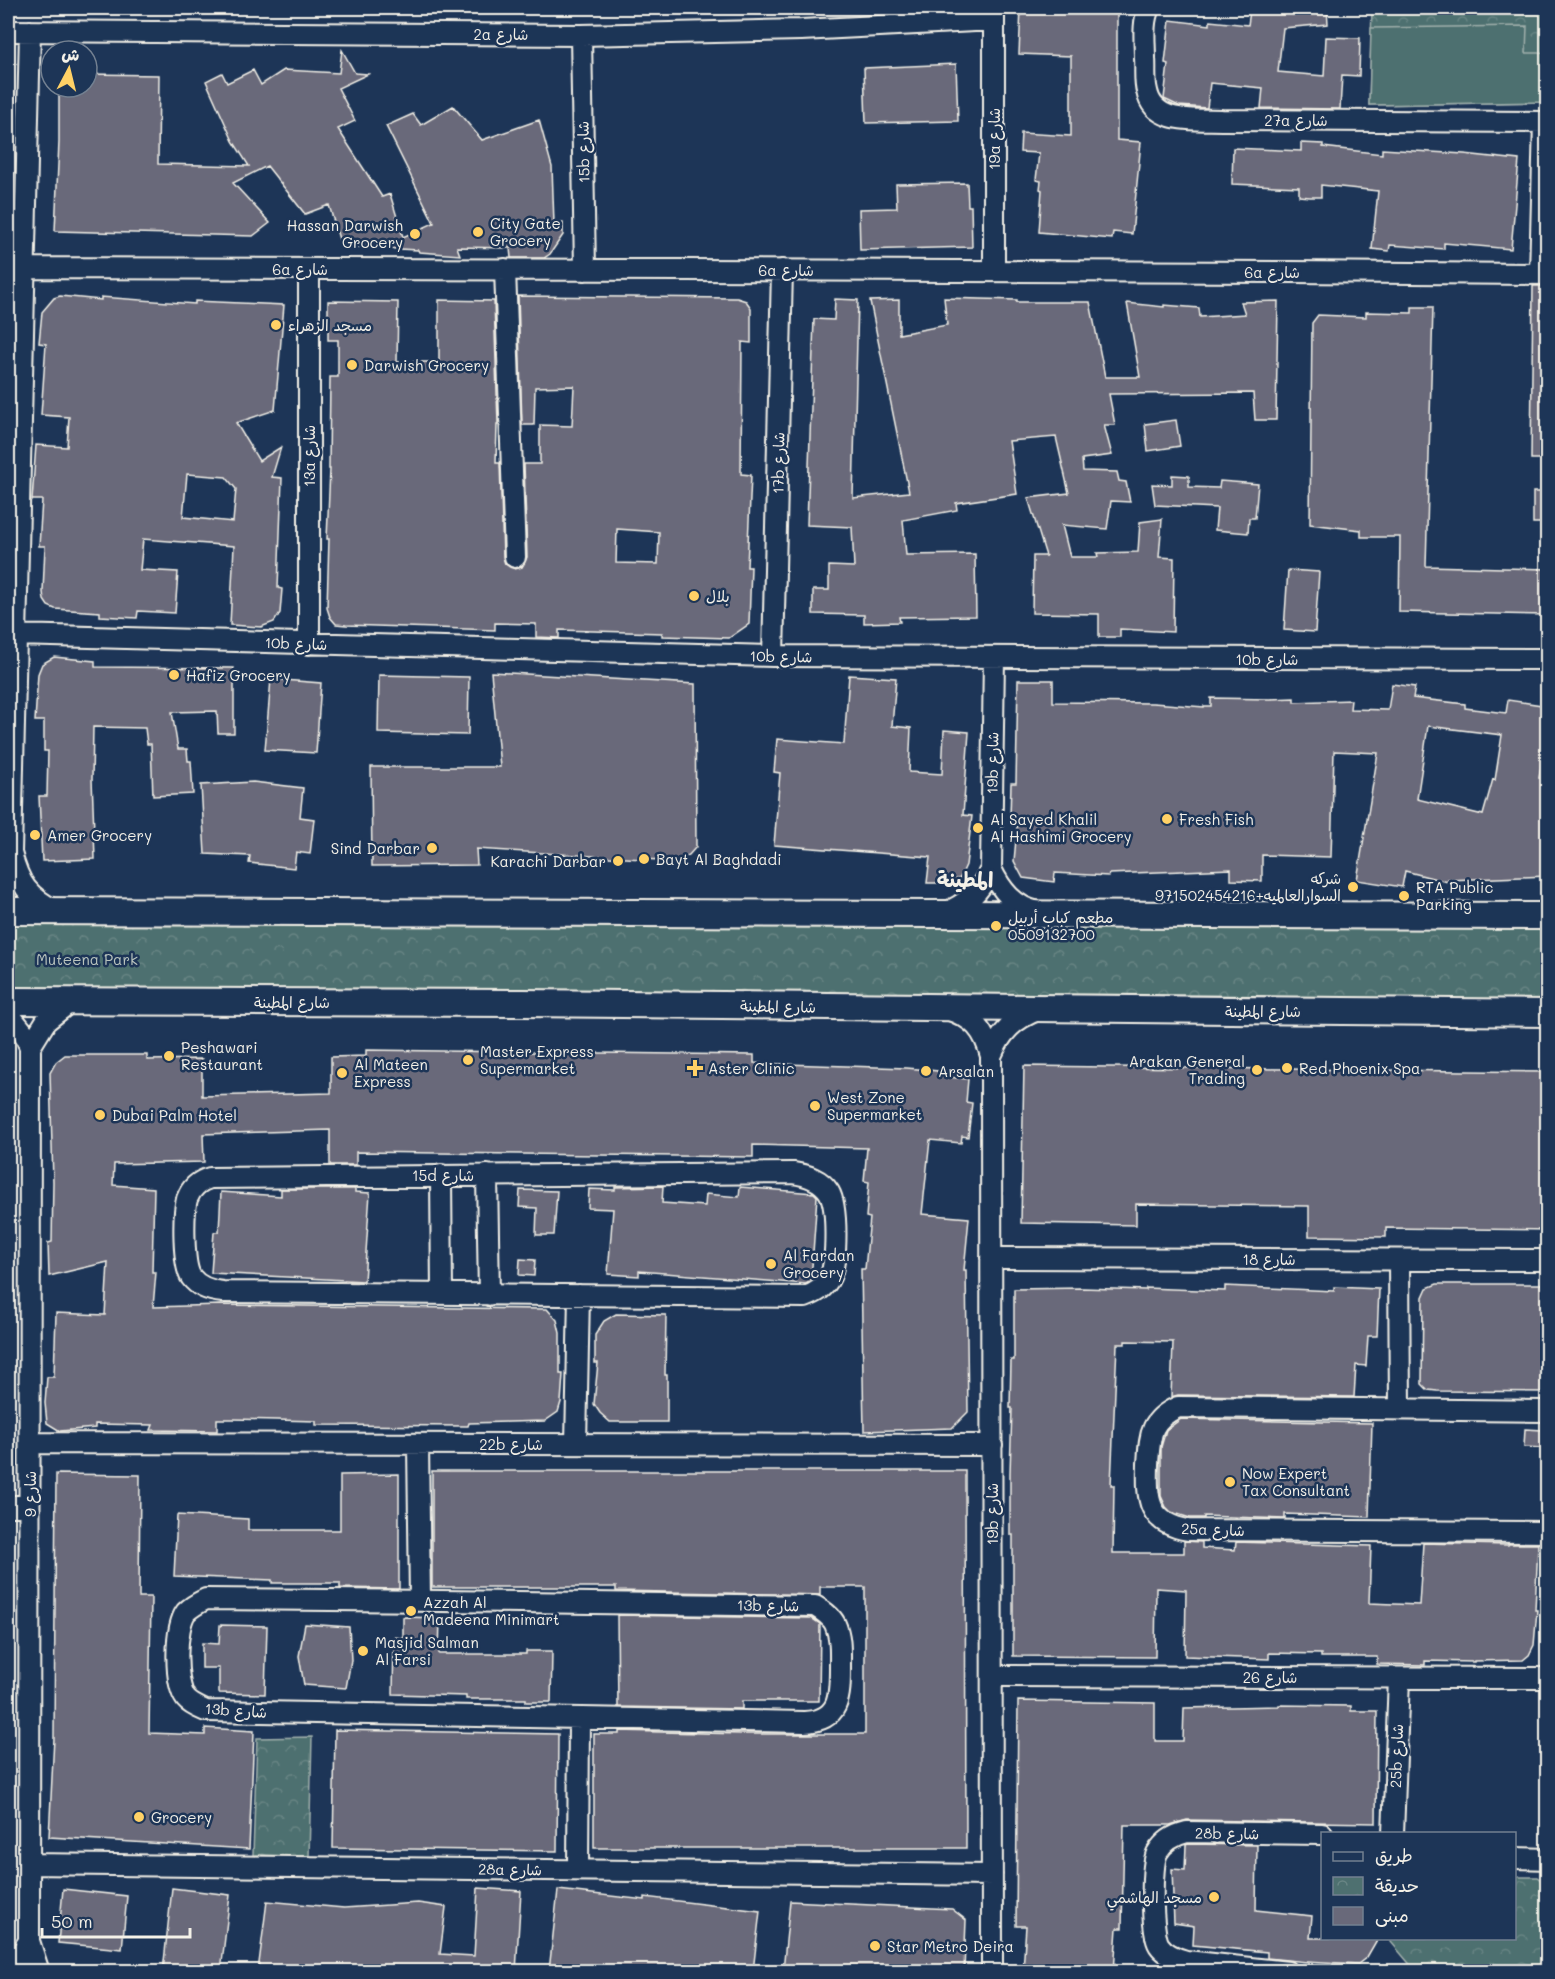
<svg xmlns="http://www.w3.org/2000/svg" width="1555" height="1979" viewBox="0 0 1555 1979" font-family="Mali,'Playpen Sans Arabic',sans-serif">
	<style>
		.park { fill: url(#park-crowns); stroke: #a1b0ac; stroke-width: 1.5 }
		.pitch { fill: #4e7070; stroke: #a1b0ac; stroke-width: 1.5 }
		.building { fill: #69697a; stroke: #f4f1e8; stroke-width: 1.5; fill-rule: evenodd }
		.lines { fill: none; stroke-linecap: round; stroke-linejoin: round }
		.minor-casing { stroke: #f4f1e8; stroke-width: 24 }
		.tertiary-casing { stroke: #f4f1e8; stroke-width: 30 }
		.minor { stroke: #1d3557; stroke-width: 20 }
		.tertiary { stroke: #1d3557; stroke-width: 26 }
		.poi-dot { fill: #ffd166; stroke: #1d3557; stroke-width: 2 }
		.labels { text-anchor: middle; dominant-baseline: central; stroke-width: 5; stroke-linejoin: round; paint-order: stroke }
		.street-label { font-size: 15px; fill: #f4f1e8; stroke: #1d3557 }
		.poi-label { font-size: 15px; fill: #f4f1e8; stroke: #1d3557; text-anchor: start }
		.park-label { font-size: 15px; fill: #bac4be; stroke: #1d3557 }
		.district-label { font-size: 21px; font-weight: bold; fill: #f4f1e8; stroke: #1d3557 }
	</style>
	<defs>
		<pattern id="park-crowns" width="20" height="18" patternUnits="userSpaceOnUse" patternTransform="scale(1.5)"><rect width="20" height="18" fill="#4e7070"/><path d="M2 6a3 3 0 1 1 6 0M12 15a3 3 0 1 1 6 0" fill="none" stroke="#688584"/></pattern>
	</defs>
	<rect width="100%" height="100%" fill="#1d3557"/>
	<filter id="ink" filterUnits="userSpaceOnUse"><feTurbulence type="fractalNoise" baseFrequency=".0167" numOctaves="2"/><feDisplacementMap in="SourceGraphic" scale="12" xChannelSelector="R" yChannelSelector="G"/><feConvolveMatrix kernelMatrix="1 2 1 2 8 2 1 2 1" color-interpolation-filters="sRGB"/></filter>
	<g filter="url(#ink)">
		<path class="park" d="M1372,8H1547V102L1369,105Z
			M8,919L1547,922V1002L8,998Z
			M312,1737L309,1857L253,1855L257,1738Z
			M1515,1877H1537L1547,1885V1971L1454,1972L1413,1968L1391,1942V1938H1514Z"/>
		<path class="pitch" d="M1527,26L1526,53H1547V102L1369,105L1371,28Z"/>
		<path class="building" d="M1021,8H1117V140L1141,142L1132,234L1113,232L1112,239L1039,232L1042,190L1040,189L1041,181L1036,180L1039,153L1020,152L1021,133L1071,136V56L1019,54Z
			M1298,8H1327L1328,24L1283,28L1278,72L1324,76L1326,37L1360,38L1359,76L1342,75L1340,109L1261,108L1263,88L1210,83L1207,108L1179,106L1164,99L1168,64L1165,63L1170,20L1210,25V21L1248,25L1250,11L1299,15Z
			M342,50L355,73L368,74L338,88L355,121L338,129L382,197L390,194L403,237L434,223L386,126L413,114L421,125L453,106L482,140L539,120L552,167L554,224L563,223V235L550,254L544,258H511L510,248L457,247L460,255L419,252L418,250L341,246L329,205L305,214L267,166L233,183L270,223L253,236L55,231L59,142V87H87V74L159,75L158,164L249,166L233,141L206,81L222,73L227,83L253,70L261,85L284,70L339,73Z
			M956,64L958,121L866,123L864,68Z
			M1301,143L1323,144V147L1382,154V149L1464,154L1519,160L1511,249L1444,243V249L1390,245L1389,251L1372,249L1378,191L1321,185V197H1310L1299,196V187L1232,184L1233,148L1301,151Z
			M967,183L968,206H971L972,247L860,250L859,209L897,208L896,184Z
			M1533,286H1548V459H1531Z
			M60,296L101,300V297L195,304V301L284,305L275,410L236,423L259,461L281,447L272,477L282,478L278,588L282,589L280,613L274,622L261,627L230,625L234,546L143,539L140,570L178,572L175,613L138,611L137,618L100,616V612L55,609L48,606L44,600L43,592L45,546H39L42,500H32L36,445L67,447L69,417L41,415L46,344L39,343L42,312L54,298ZM187,474L226,477L236,489L233,522L183,517Z
			M518,296L737,298L746,301L751,308V343L742,342L741,474L751,475L747,567H751L749,624L729,638L662,636V633L559,630V638L536,637V624L495,623V630L346,625L336,624L330,617L327,608L329,539H327L330,469H329L330,377H338V340H328V301L398,302L397,362H439V300L494,301L498,424H497L496,463H500L503,557L505,564L515,569L522,567L527,557L524,464H540V425L572,426L574,386L535,387L534,425H522ZM617,529L659,532L658,564L616,563Z
			M944,298L1017,300V302H1090L1105,377H1140L1127,303L1164,307V305L1199,308L1200,317L1245,314L1241,302L1278,301L1276,420H1255L1253,393L1109,394L1115,425H1104L1112,455L1082,459L1083,471L1117,472L1119,481L1126,482L1130,502L1111,501L1107,529L1062,525L1070,557H1098L1097,553L1138,552L1140,522L1162,519L1159,557L1174,558L1173,632L1120,629V637H1099V614L1032,613L1033,556H1046L1028,498L1069,493L1056,437L1009,441L1017,494L956,503L957,510L903,520L906,555L975,554L976,616L899,617L900,622L864,623V615L813,614V590H829V566L854,567L852,527L807,525L814,319L834,320L835,299L858,300L853,498L909,492L870,301L899,300V334L947,325Z
			M1412,307H1433L1426,566L1548,569V615L1399,612L1400,537H1361V530L1310,524L1312,323L1318,315L1366,317V312L1412,313Z
			M1176,420L1180,446L1148,451L1145,424Z
			M1172,475L1189,476V487L1219,488L1220,481L1258,484L1255,518H1249L1248,533L1215,530L1217,508L1155,505L1152,484L1172,485Z
			M1533,492H1548V523H1533Z
			M1288,570L1319,572L1315,632L1284,630Z
			M54,657L95,661V667L234,668V733H218L217,711L172,712L178,749H187L188,761H191L193,794L153,796L151,744H147L145,728L93,727L92,779L95,859L42,861L39,796H47L48,751H44V721H35L38,674L42,664Z
			M491,672L695,684L696,847L689,855L676,861L476,849L477,865L372,866L371,767H500Z
			M379,675L469,677L468,735L378,733Z
			M849,675L896,678L892,726L911,728L909,772L942,774L944,730L969,732L963,815L972,816L966,865L960,878L946,883H927L930,857L774,845L780,773L774,772L777,739L844,744Z
			M271,679L321,683L316,753L265,750Z
			M1018,680H1053V702L1153,703L1204,707V706H1211V698L1270,699L1294,698V702L1351,700L1350,709L1388,710L1392,684L1415,687L1413,698L1465,704V708L1506,713L1508,700L1548,706V726L1539,778L1548,779V876L1448,880V882L1405,871L1402,887L1357,880L1378,753L1334,751L1331,857L1262,855V881L1231,880V869L1109,874L1108,876L1055,873L1054,882L1023,878L1014,861L1018,818H1010L1011,783H1016ZM1428,726L1502,735L1495,780L1493,779L1483,815L1417,799Z
			M253,782L303,788L300,817L314,819L310,854L296,852L294,868L249,863L250,856L205,854L201,785Z
			M366,1050L754,1055V1063L907,1068L938,1071V1076L968,1079L966,1102L972,1103L968,1137L962,1136L961,1143L930,1140L922,1214L969,1218L964,1270H966L968,1412L952,1428L864,1431L861,1269H865L870,1218L866,1217L869,1182L864,1181L867,1148L753,1145V1157L356,1152V1165H330V1130L203,1134L204,1162L114,1164L113,1185L154,1188L152,1272H156L153,1307L220,1305L547,1309L557,1320L560,1333V1374H563L561,1402L558,1412L545,1421L469,1423L468,1426L316,1425V1421L233,1419H217V1431L151,1430L153,1425L95,1424V1428L60,1431L47,1423L45,1403L47,1377H54L56,1313L105,1315L108,1262L49,1276L48,1243L52,1242L53,1182L50,1073L56,1062L65,1055H147V1060L202,1059V1096L331,1093V1057L366,1056Z
			M1024,1066L1548,1072V1230L1386,1228V1237L1309,1236V1206L1136,1204V1225L1021,1223Z
			M663,1186L662,1203L705,1206L706,1194L739,1197L740,1187L814,1193L817,1196L811,1281L806,1284L639,1271V1276L608,1274L613,1209L588,1208L589,1189L615,1190V1187Z
			M281,1189H355V1192L370,1193L364,1281L211,1273L214,1232H219L221,1192L281,1196Z
			M520,1190L557,1191L554,1235H536L537,1208L519,1207Z
			M520,1259L535,1260L534,1276L519,1275Z
			M1437,1284H1548V1392L1437,1391L1428,1390L1422,1384L1423,1297L1427,1288Z
			M1225,1286L1334,1291V1287L1379,1289L1377,1336H1368L1366,1366L1356,1365L1354,1397L1178,1395L1171,1397L1173,1342L1125,1341V1344H1117L1111,1485H1114L1113,1553H1184V1541L1202,1542V1548L1235,1550L1236,1542L1371,1546L1369,1603L1419,1605L1423,1543L1508,1545V1544H1538L1535,1610H1537L1534,1645L1529,1655L1523,1660L1474,1661V1662L1425,1661V1665L1377,1664V1657H1321V1654L1269,1653V1659L1185,1656L1186,1590L1156,1588L1155,1657L1013,1656V1535H1010V1473L1012,1408H1010L1011,1360H1014V1289L1082,1288L1146,1290V1288L1225,1291Z
			M616,1314L666,1315L665,1375H667V1422H610L600,1413L594,1404L598,1363H595V1335L604,1321Z
			M1181,1419L1372,1423L1369,1517L1285,1514V1519L1204,1516V1518H1190L1171,1512L1166,1507L1161,1496V1447L1166,1430Z
			M1525,1429L1543,1430L1542,1448L1524,1447Z
			M432,1471H965L966,1848H594V1734H619V1731L743,1734H865V1587H820V1595L616,1591V1587H432Z
			M56,1474L140,1475L139,1597H151L149,1733L205,1735V1728L254,1731L249,1849L49,1837L54,1738Z
			M399,1474V1589L340,1588V1583H272V1580L174,1576L177,1515L248,1519V1530H340V1475Z
			M617,1615L811,1618L820,1624L819,1701H742V1709L618,1707Z
			M403,1617L440,1618L439,1654H526V1651H552L551,1702H526V1699H466V1696L393,1694L394,1637L403,1638Z
			M305,1624L349,1627L351,1660L346,1688L304,1685L299,1656Z
			M220,1625L267,1626L265,1694L219,1693V1668H202V1643L219,1644Z
			M1018,1701L1155,1703V1741H1183L1184,1708L1279,1706V1705L1351,1706V1711H1377L1376,1823L1187,1820L1170,1825H1124L1122,1928H1117L1114,1971H1023L1026,1926H1016Z
			M335,1730L558,1734L557,1851L333,1848Z
			M1188,1844L1257,1845L1256,1910L1312,1916L1310,1938H1378L1367,1957L1358,1964L1307,1961V1962L1267,1958V1952L1193,1945L1194,1926L1174,1923L1172,1869L1185,1870L1186,1845Z
			M172,1888L230,1895L221,1971H163Z
			M478,1888L521,1891L516,1971H258L267,1901L344,1908L418,1903L446,1907L440,1954L474,1956Z
			M63,1889L127,1896L122,1949L58,1943Z
			M558,1890L645,1900V1897L760,1911L753,1971H549Z
			M790,1901L952,1909L966,1920L964,1971H783Z"/>
		<g class="lines">
			<defs>
				<path id="minor" d="M994,8V271
					M1149,8C1142,23 1145,42 1145,58C1146,69 1144,80 1147,91C1153,125 1196,119 1222,120L1548,122
					M8,31L581,35L801,30L994,20
					M30,31L11,853C19,884 28,897 56,911
					M581,35L585,270
					M24,268L1291,272L1548,274
					M309,269V644
					M505,269L515,557
					M1540,274L1544,122
					M16,635L773,656L1548,659
					M773,656L782,270
					M991,869C1001,890 1014,907 1038,912
					M943,914C967,904 980,892 991,869L994,657
					M947,1009C974,1018 984,1030 991,1056L992,1972
					M8,1013L24,1033L30,1047L29,1941L39,1972
					M30,1047L46,1021L70,1002
					M991,1056C1001,1032 1014,1019 1038,1010
					M793,1173C807,1175 821,1179 829,1192C838,1207 837,1261 830,1277C825,1288 816,1293 805,1297L223,1292C211,1291 199,1288 191,1277C183,1265 183,1214 187,1199C191,1188 199,1181 210,1178Z
					M441,1175L442,1294
					M487,1175L489,1295
					M991,1258L1548,1260
					M1399,1260L1400,1409
					M1548,1411L1178,1407C1149,1420 1150,1436 1148,1464C1147,1499 1147,1523 1188,1530L1548,1532
					M30,1443L992,1445
					M418,1444L420,1600
					M576,1444L579,1295
					M8,1506H29
					M206,1599L442,1601L815,1606C823,1611 831,1616 835,1624C841,1637 840,1652 840,1666C840,1695 841,1721 804,1722L206,1711C199,1708 191,1705 186,1699C174,1683 175,1627 186,1612C192,1606 198,1603 206,1599Z
					M992,1676L1548,1678
					M1393,1834L1399,1678
					M1514,1858L1548,1859
					M29,1864L992,1875
					M578,1870L579,1718
					M9,1972L29,1941
					M1288,1972L1186,1961C1175,1958 1165,1954 1159,1945C1151,1932 1151,1866 1157,1853C1164,1841 1174,1835 1187,1832L1322,1834"/>
				<path id="tertiary" d="M8,911L1548,916
					M8,1001L523,1003L1548,1013"/>
			</defs>
			<use href="#minor" class="minor-casing"/>
			<use href="#tertiary" class="tertiary-casing"/>
			<use href="#minor" class="minor"/>
			<use href="#tertiary" class="tertiary"/>
		</g>
	</g>
	<g class="poi-dot">
		<circle cx="478" cy="232" r="6"/>
		<circle cx="415" cy="234" r="6"/>
		<circle cx="276" cy="325" r="6"/>
		<circle cx="352" cy="365" r="6"/>
		<circle cx="694" cy="596" r="6"/>
		<circle cx="174" cy="675" r="6"/>
		<circle cx="1167" cy="819" r="6"/>
		<circle cx="978" cy="828" r="6"/>
		<circle cx="35" cy="835" r="6"/>
		<circle cx="432" cy="848" r="6"/>
		<circle cx="644" cy="859" r="6"/>
		<circle cx="618" cy="861" r="6"/>
		<circle cx="1353" cy="887" r="6"/>
		<circle cx="1404" cy="896" r="6"/>
		<circle cx="996" cy="926" r="6"/>
		<circle cx="169" cy="1056" r="6"/>
		<circle cx="468" cy="1060" r="6"/>
		<path d="M692 1059h6v6h6v6h-6v6h-6v-6h-6v-6h6z"/>
		<circle cx="1287" cy="1068" r="6"/>
		<circle cx="1257" cy="1070" r="6"/>
		<circle cx="926" cy="1071" r="6"/>
		<circle cx="342" cy="1073" r="6"/>
		<circle cx="815" cy="1106" r="6"/>
		<circle cx="100" cy="1115" r="6"/>
		<circle cx="771" cy="1264" r="6"/>
		<circle cx="1230" cy="1482" r="6"/>
		<circle cx="411" cy="1611" r="6"/>
		<circle cx="363" cy="1651" r="6"/>
		<circle cx="139" cy="1817" r="6"/>
		<circle cx="1214" cy="1897" r="6"/>
		<circle cx="875" cy="1946" r="6"/>
	</g>
	<g class="labels">
		<g class="street-label">
			<text x="501" y="34">2a شارع</text>
			<text x="1296" y="120">27a شارع</text>
			<text transform="translate(994 139) rotate(-90)">19a شارع</text>
			<text transform="translate(583 152) rotate(-91)">15b شارع</text>
			<text x="300" y="269">6a شارع</text>
			<text x="786" y="270">6a شارع</text>
			<text x="1272" y="272">6a شارع</text>
			<text transform="translate(309 456) rotate(-90)">13a شارع</text>
			<text transform="translate(778 463) rotate(-89)">17b شارع</text>
			<text transform="translate(296 643) rotate(2)">10b شارع</text>
			<text transform="translate(781 656) rotate(1)">10b شارع</text>
			<text x="1267" y="659">10b شارع</text>
			<text transform="translate(992 763) rotate(-89)">19b شارع</text>
			<text x="292" y="1002">شارع المطينة</text>
			<text transform="translate(778 1006) rotate(1)">شارع المطينة</text>
			<text x="1263" y="1011">شارع المطينة</text>
			<text x="443" y="1175">15d شارع</text>
			<text x="1269" y="1259">شارع 18</text>
			<text x="511" y="1444">22b شارع</text>
			<text transform="translate(30 1494) rotate(-90)">شارع 9</text>
			<text transform="translate(992 1514) rotate(-90)">19b شارع</text>
			<text transform="translate(1213 1529) rotate(2)">25a شارع</text>
			<text transform="translate(768 1605) rotate(1)">13b شارع</text>
			<text x="1270" y="1677">شارع 26</text>
			<text transform="translate(236 1710) rotate(4)">13b شارع</text>
			<text transform="translate(1396 1756) rotate(-88)">25b شارع</text>
			<text transform="translate(1227 1833) rotate(1)">28b شارع</text>
			<text transform="translate(510 1869) rotate(1)">28a شارع</text>
		</g>
		<g class="poi-label">
			<text x="490" y="223">City Gate<tspan x="490" dy="17">Grocery</tspan></text>
			<text x="403" y="225" text-anchor="end">Hassan Darwish<tspan x="403" dy="17">Grocery</tspan></text>
			<text x="288" y="325">مسجد الزهراء</text>
			<text x="364" y="365">Darwish Grocery</text>
			<text x="706" y="596">بلال</text>
			<text x="186" y="675">Hafiz Grocery</text>
			<text x="990" y="819">Al Sayed Khalil<tspan x="990" dy="17">Al Hashimi Grocery</tspan></text>
			<text x="1179" y="819">Fresh Fish</text>
			<text x="47" y="835">Amer Grocery</text>
			<text x="420" y="848" text-anchor="end">Sind Darbar</text>
			<text x="656" y="859">Bayt Al Baghdadi</text>
			<text x="606" y="861" text-anchor="end">Karachi Darbar</text>
			<text x="1341" y="878" text-anchor="end">شركه<tspan x="1341" dy="17">السوارالعالميه+971502454216</tspan></text>
			<text x="1416" y="887">RTA Public<tspan x="1416" dy="17">Parking</tspan></text>
			<text x="1008" y="917">مطعم كباب أربيل<tspan x="1008" dy="17">0509132700</tspan></text>
			<text x="181" y="1047">Peshawari<tspan x="181" dy="17">Restaurant</tspan></text>
			<text x="480" y="1051">Master Express<tspan x="480" dy="17">Supermarket</tspan></text>
			<text x="1245" y="1061" text-anchor="end">Arakan General<tspan x="1245" dy="17">Trading</tspan></text>
			<text x="354" y="1064">Al Mateen<tspan x="354" dy="17">Express</tspan></text>
			<text x="708" y="1068">Aster Clinic</text>
			<text x="1299" y="1068">Red Phoenix Spa</text>
			<text x="938" y="1071">Arsalan</text>
			<text x="827" y="1097">West Zone<tspan x="827" dy="17">Supermarket</tspan></text>
			<text x="112" y="1115">Dubai Palm Hotel</text>
			<text x="783" y="1255">Al Fardan<tspan x="783" dy="17">Grocery</tspan></text>
			<text x="1242" y="1473">Now Expert<tspan x="1242" dy="17">Tax Consultant</tspan></text>
			<text x="423" y="1602">Azzah Al<tspan x="423" dy="17">Madeena Minimart</tspan></text>
			<text x="375" y="1642">Masjid Salman<tspan x="375" dy="17">Al Farsi</tspan></text>
			<text x="151" y="1817">Grocery</text>
			<text x="1202" y="1897" text-anchor="end">مسجد الهاشمي</text>
			<text x="887" y="1946">Star Metro Deira</text>
		</g>
		<g class="park-label">
			<text x="87" y="959">Muteena Park</text>
		</g>
		<g class="district-label">
			<text x="965" y="878">المطينة</text>
		</g>
	</g>
	<rect width="1555" height="1979" fill="none" stroke="#1d3557" stroke-width="30"/>
	<rect x="15" y="15" width="1525" height="1949" fill="none" stroke="#f4f1e8" stroke-width="2" filter="url(#ink)"/>
	<rect x="1321" y="1832" width="195" height="108" fill="#1d3557" stroke="#738091" stroke-width="1.5"/>
	<rect x="1333" y="1852" width="30" height="9" fill="#1d3557" stroke="#738091" stroke-width="1.5"/>
	<text x="1375" y="1862" font-size="18" fill="#f4f1e8">طريق</text>
	<rect x="1333" y="1877" width="30" height="18" fill="url(#park-crowns)" stroke="#738091" stroke-width="1.5"/>
	<text x="1375" y="1892" font-size="18" fill="#f4f1e8">حديقة</text>
	<rect x="1333" y="1907" width="30" height="18" fill="#69697a" stroke="#738091" stroke-width="1.5"/>
	<text x="1375" y="1922" font-size="18" fill="#f4f1e8">مبنى</text>
	<g transform="translate(69 69) rotate(7)"><circle r="28" fill="#1d3557" stroke="#738091" stroke-width="1.5"/>
	<path d="M0-4.5L10 22L0 15L-10 22Z" fill="#ffd166"/>
	<text y="-9" font-size="16" font-weight="bold" text-anchor="middle" fill="#f4f1e8">ش</text>
	</g>
	<path d="M42 1928v9h148v-9" fill="none" stroke="#f4f1e8" stroke-width="3"/>
	<text x="51" y="1928" font-size="18" fill="#f4f1e8" stroke="#1d3557" stroke-width="4.5" paint-order="stroke">50 m</text>
</svg>
